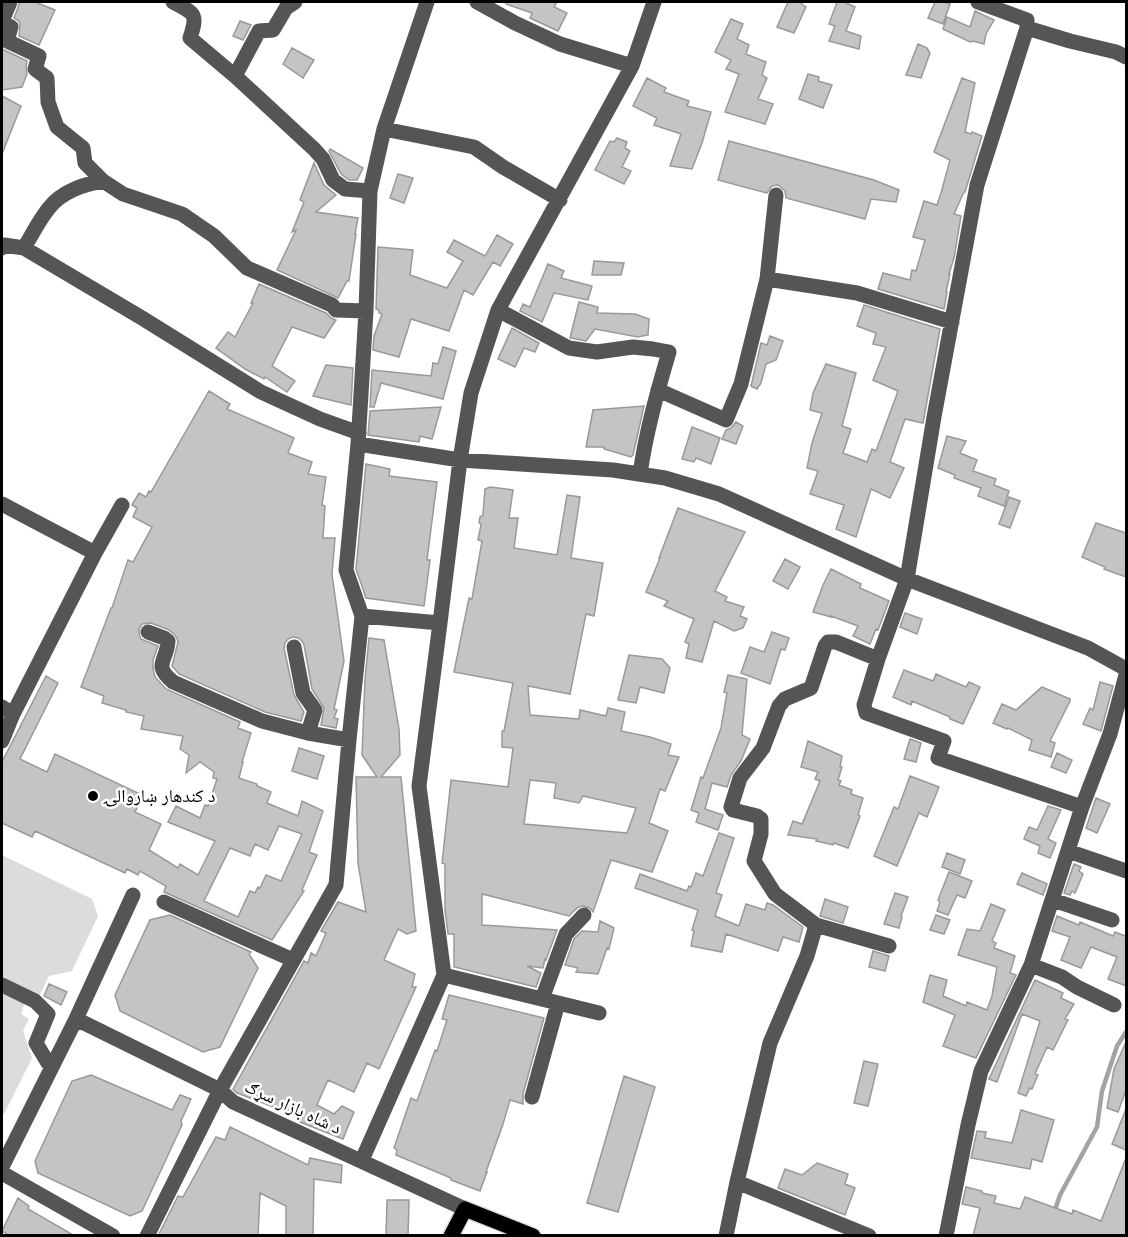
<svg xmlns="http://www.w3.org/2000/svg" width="1128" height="1237" viewBox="0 0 1128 1237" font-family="Figtree,'Noto Naskh Arabic',sans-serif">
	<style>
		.green { fill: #dcdcdc }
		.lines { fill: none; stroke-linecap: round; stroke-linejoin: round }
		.stream { stroke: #a3a3a3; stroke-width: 4.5 }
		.building { fill: #c4c4c4; stroke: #999; stroke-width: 1.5; fill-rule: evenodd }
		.major-casing { stroke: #dbdbdb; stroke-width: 18 }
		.minor { stroke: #555; stroke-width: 15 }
		.major { stroke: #000; stroke-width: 15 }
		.poi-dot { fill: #000; stroke: #fff; stroke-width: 2 }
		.labels { text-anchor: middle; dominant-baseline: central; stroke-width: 5; stroke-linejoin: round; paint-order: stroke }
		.poi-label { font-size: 18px; fill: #000; stroke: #fff; text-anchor: start }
		.street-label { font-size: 18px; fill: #000; stroke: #fff }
	</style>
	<rect width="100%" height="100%" fill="#fff"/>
	<path class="green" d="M2,855L92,899L98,916L72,971L49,976L35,1005L25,1002L21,1014L29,1019L23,1031L32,1058L4,1114L2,1115Z"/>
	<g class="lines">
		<path class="stream" d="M1054,1213L1060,1195L1097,1127L1102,1091L1117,1046L1126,1032"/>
	</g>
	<path class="building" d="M20,2H35L55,10L39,45L19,36L20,25L19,21L14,18Z
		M506,2H557L554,7L567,13L558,31L530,18L532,13L506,4Z
		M788,2H799L806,7L794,33L777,27Z
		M837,2H844L855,7L846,31L861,36L859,49L829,41L835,26L829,24Z
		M935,2H943L950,4L943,24L928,18Z
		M975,11L994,20L986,34L984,44L973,41L970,42L943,29L947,17L970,27Z
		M731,19L743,24L737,39L749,45L746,54L766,62L762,75L767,78L758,99L773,104L765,124L725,112L739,74L726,69L731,60L715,52Z
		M240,21L251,25L243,40L233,36Z
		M918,44L927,48L930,53L921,78L906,75Z
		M292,48L314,60L303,78L283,64Z
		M2,49L27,61L26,67L27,74L22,87L2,90Z
		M808,74L819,77L818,81L832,85L823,108L799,99Z
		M647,78L666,88L664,92L689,101L687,106L711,112L702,143L692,169L670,166L681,134L654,125L657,118L633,106Z
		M962,78L975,83L965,132L971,134L972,132L982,136L965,192H964L954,214L961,216L954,258L949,274H950L946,292H947L944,309L878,289L883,273L910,280L912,270L916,271L925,240L913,237L924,201L937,205L941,193L950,160L934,152Z
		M2,96L21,106L2,154Z
		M617,138L627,142L625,148L630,151L622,167L631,171L624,184L595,170L610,141L614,142Z
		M729,141L874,180L899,190L896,202L871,199L865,219L786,198L785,191L778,185L772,186L767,193L718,180Z
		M330,149L363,168L357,180H349L341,174L329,151Z
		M314,163L324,185L336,195L316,212L358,218L355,234H356L349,281H347L338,298L277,270L296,230L292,232L304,202L300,200Z
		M398,174L413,178L404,203L390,198Z
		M497,235L513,244L500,266L493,262L473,295L464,290L449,331L411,319L399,357L373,350L374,336L382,314L379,313V310L376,309L378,247L413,250L410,275L447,288L463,261L447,252L454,240L485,256Z
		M594,261L624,263L621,275H592Z
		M548,264L564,271L561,278L592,286L588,300L554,293L542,322L520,311L523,304L530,307Z
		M259,284L326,313L331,318L336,320L324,338L292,327L272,366L295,381L287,392L265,377L264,379L245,369L216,348L228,332L235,337L253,303H251Z
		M579,302L598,307L597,313L635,314L649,319L648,335L638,337L595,329L586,341L570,338Z
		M864,305L940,329L923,423L905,419L890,462L904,468L890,498L871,489L856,537L836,529L844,505L810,494L818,471L807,468L812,443L822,413L810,410L813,393L826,364L856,373L842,426L851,429L843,453L867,462L872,449L876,451L898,391L873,380L886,347L873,344L876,333L857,326Z
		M512,328L539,343L535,352L524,348L515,367L498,359Z
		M770,336L783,341L776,360L766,364L761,383L757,389L751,386L761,343L767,345Z
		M443,347L456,351L443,399L381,383L374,407H370L372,370L431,376L433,363L438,364Z
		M326,365L353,368L351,405L313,396Z
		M209,391L230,404L227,409L294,438L288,453L312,462L308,474L326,477L322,505L325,506L323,538H335L332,574L344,661L334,709L337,710L334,718L338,719L336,728L321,725L324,708L312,689L304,645L302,641L298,638L293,637L288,639L285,643L284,648L294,695L304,712L301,721L265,712L179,674L172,666L178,642L177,638L174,634L167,629L151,623L142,624L139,629V634L141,639L158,646L153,660V669L155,677L166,689L240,722L238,728L251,733L242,762H243L239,778L257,784V786L271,792L267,803L298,816L302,801L323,811L309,852L317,855L302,890L304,891L272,940L164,892L166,886L140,871L138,875L127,869L125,873L35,831L32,837L2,823V762L46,676L58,683L20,759L47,772L55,754L138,793L135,800L140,802L135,812L161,824L149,850L178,868L180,864L198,875L215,841L168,822L176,806L200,818L205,805L208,806L217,779L213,778L214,772L200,762L186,773L189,755L180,749L183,736L141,729L144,716L126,712V710L102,703L104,696L81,687L111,608H112L128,560L133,562L152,527L133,517L137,508L132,505L139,493L146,497L149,491L151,492ZM279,826L302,834L281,881L266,875L260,888L258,887L255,893L250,891L238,917L204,901L230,848L250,856L255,844L268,850Z
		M644,406L633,455L631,457L604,449V447H586L593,410Z
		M441,407L432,439L420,436L419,442L368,435L370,411Z
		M736,422L743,426L736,444L722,439L726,430L731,428Z
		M692,427L720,438L711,464L696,458L694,462L682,459Z
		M947,436L966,441L960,453L977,460L973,471L996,479L994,485L1009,491L1004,506L978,496L981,488L954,478L955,475L938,468Z
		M366,464L390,469L389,476L437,482L427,560H430L424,606L366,598L356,569Z
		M490,487L513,490L509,518H518L514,548L557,555L567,495L580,497L571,558L603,563L594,616L586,614L570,694L528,686L530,715L579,719L580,710L606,716L608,708L625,712L621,731L650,737L671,744L668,755L679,757L665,791L660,789L649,823L668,831L652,872L611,860L593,912L590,908L582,906L577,908L569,916L482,894V925L557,930L546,960L545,959L543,968L527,966L541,973L536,987L454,967V934H448L445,910V864L442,863L451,780L508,787L513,748L502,747V731H504L513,683L454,672L469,598L472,599L482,541L478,540L481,525L479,522L480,517L483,515L485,489ZM530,780L556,783L554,798L579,803L583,796L636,808L627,833L524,824Z
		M1009,497L1020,501L1010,528L999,524Z
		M678,508L745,532L715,591L727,597L725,601L744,607L740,616L747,619L743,628L734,631L714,621L702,662L686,658L689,644L685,642L694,619L664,606L668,601L646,592L660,558H659Z
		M1096,523L1126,533V577L1104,569L1105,567L1082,557Z
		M785,559L800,567L788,589L773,581Z
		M831,569L861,584L860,588L889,601L878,630L876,629L870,644L853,636L858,626L831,616V617L813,612L823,585Z
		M905,613L922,619L917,634L900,627Z
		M772,632L789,638L785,650L781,649L770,684L741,673L750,647L764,652Z
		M369,638L384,640L399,729L400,755L381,777H401L416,931L407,934L398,929L384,960L415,974L412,987H416L379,1069L367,1063L354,1092L328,1080L317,1105L334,1114L342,1106L354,1112L343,1139L300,1122L302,1118L237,1093L233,1089L304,961L308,963L311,953L316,956L326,933L321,931L338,902L366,912L358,863L356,777H377L362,755L365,679Z
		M629,655L662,659L670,668L664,693L640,687L636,703L618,700Z
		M904,670L933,681L936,674L966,687L969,682L980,687L963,724L950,719V717L912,701L911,705L893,697Z
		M728,675L747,679L742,735L750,739L741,761L731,775L727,787L712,783L705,809L723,815L718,830L696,822L699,813L691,810L701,777L703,778L721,728L727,693L724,692Z
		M1100,682L1113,686L1101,731L1083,724L1090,708L1093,710Z
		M1042,687L1070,699V701L1050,741L1055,743L1051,757L1029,750L1032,740L1008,728L1007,729L993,723L1002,704L1016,710Z
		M910,739L921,743L916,762L904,759Z
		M808,741L842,756L840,767H842L838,780L841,781L839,785L852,790L851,794L863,798L858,815L860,816L848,848L834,843L833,845L816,841L817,839L788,835L793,821L802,824L820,781L815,779L818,772L801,767Z
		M299,748L324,756L317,779L292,771Z
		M1057,753L1072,760L1066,773L1051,767Z
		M910,776L939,787L927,817L919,813L897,866L874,856L894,807L898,809Z
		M1096,798L1110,804L1097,833L1086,828Z
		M1048,806L1061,810L1048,839L1056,843L1050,858L1038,853L1040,846L1024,839L1029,827L1037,830Z
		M719,833L734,838L716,893L722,895L715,916L739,926L746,904L765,910L767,903L773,905L803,927L799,942L783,937L778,951L726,934L722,952L691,946L694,931L692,930L698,910L635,888L640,874L687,891L689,886L691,887L696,873L703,876Z
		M947,853L965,860L960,874L942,867Z
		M1074,864L1081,867L1079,871L1083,874L1075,893L1072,891L1070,895L1064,893Z
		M949,872L972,881L965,898L957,895L948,915L937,911L940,902L938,900Z
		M1022,873L1047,884L1043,895L1017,884Z
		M895,893L908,897L901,916L902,917L899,928L884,924Z
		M825,899L848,907L843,923L820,916Z
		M991,904L1005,910L992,941L996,943L994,948L1015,956L1010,973L1016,975L976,1058L943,1046L955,1015L923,1002L930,975L947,980L943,996L966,1006L967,1002L987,1010L992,996L997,967L958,955L967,929L980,931Z
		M170,915L251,952L249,954L258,968L220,1047L203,1052L120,1011L115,995L150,920Z
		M936,915L950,920L944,934L930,930Z
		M1057,916L1079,925L1080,922L1113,936L1115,932L1125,936L1126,934V986L1108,979L1117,957L1091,947L1081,968L1061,960L1070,937L1052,931Z
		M600,921L614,928L609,949L607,948L598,974L576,972L578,968L565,965L574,939L582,931L598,932Z
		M873,951L889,956L885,971L869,967Z
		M1035,980L1063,993L1061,998L1074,1004L1065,1019L1068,1020L1053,1050L1047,1047L1035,1074L1038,1075L1032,1089L1030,1088L1026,1096L1018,1093L1040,1021L1022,1014L997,1082L989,1079Z
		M49,984L67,992L61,1005L44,996Z
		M449,995L544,1018L523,1094V1104L510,1100L503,1124L486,1172H487L480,1191L451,1180V1178L396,1155L397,1150L394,1148L411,1098L417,1101L435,1050L437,1051L447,1020L442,1019Z
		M1126,1042V1090L1118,1112L1107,1108L1114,1069Z
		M864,1061L878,1064L868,1106L854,1103Z
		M91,1075L172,1110L180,1095L191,1099L181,1121L182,1125L142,1211L130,1216L38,1173L35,1161L72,1081Z
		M624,1076L655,1087L618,1212L587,1203Z
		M1126,1109V1150L1112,1144Z
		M1021,1110L1054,1120L1042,1162L1032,1159L1030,1169L971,1158L977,1131L986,1132L985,1138L1012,1143Z
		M230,1127L308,1165L310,1158L342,1165L341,1183L314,1179L313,1236H286V1206L260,1193L258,1236H158L178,1196L183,1197L216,1137L225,1140Z
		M1126,1158V1236H973L980,1208L962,1204L966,1187L982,1191V1193L996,1196L994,1203L1020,1209L1025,1197L1072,1214L1073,1210L1101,1221Z
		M817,1163L848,1174L845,1184L855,1188L845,1215L778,1188L785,1169L802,1175Z
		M18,1198L29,1206L28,1209L75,1236H10L2,1231Z
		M387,1200H409L408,1236H386Z"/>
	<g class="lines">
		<defs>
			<path id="major" d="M451,1236L465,1209L533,1236"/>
		</defs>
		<use href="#major" class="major-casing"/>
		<path class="minor" d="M173,2C195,14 198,13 190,38L235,76L314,149L323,159L333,180L345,189L370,191
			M477,2L515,23L560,44L632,66
			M978,2L1027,20V28L1070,41L1116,52L1126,57
			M2,21L10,2
			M2,22L11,27L7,41L39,56L35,69L47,78L48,102L57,127L83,148L85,163L103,181L123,194L182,214L214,236L247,268L332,305L336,310L366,311
			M1027,28L977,185L934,417L907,579L878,659L864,705L866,713L944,741L938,758L1082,807
			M235,76L259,31L273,30L286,8L295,2
			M384,129L474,147L503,167L560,200
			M2,248L4,245L24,248L142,318L261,392L320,419L359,433
			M24,248C32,235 39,220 49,208C61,192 84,184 103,181
			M767,279L857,293L952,322
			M498,310L569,348L597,352L633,347L653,349L669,352C657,393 646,432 640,474
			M658,390L726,420L741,384L767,279L776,195
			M358,444L460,460L613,470L665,478L719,494L907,579L1088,648L1126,669
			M2,504L95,553
			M362,616L440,623
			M148,632L164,638L168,641C167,662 152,664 173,682L262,721L308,733L349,740
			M294,647L303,693L315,710L308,733
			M2,707L13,714L2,741
			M13,714L95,553L122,505
			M1068,851L1126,871
			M1053,900L1112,920
			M164,902L293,960
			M816,925L889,946
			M1031,965L1062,977L1077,987L1114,1005
			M444,975L599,1013
			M2,985L35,1001L48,1014L36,1043L48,1063
			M542,999L566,934L584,915
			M76,1019L220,1090L233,1102L465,1209
			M532,1097L558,1003
			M362,1160L444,975L419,786L440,623L460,460L471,393L498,310L632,66L654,2
			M2,1167L76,1019L133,895
			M2,1173L113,1236
			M737,1182L869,1236
			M147,1236L220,1090L336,885L349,740L362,616L346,570L358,444L366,311L370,191L384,129L427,2
			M726,1236L737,1182L770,1043L807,956L816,925L775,894L754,861L761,834V819L757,816L733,810L731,807L740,778L763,748L779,706L785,699L811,688L825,646L828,642H836L878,659
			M946,1236L968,1125L981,1071L1031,965L1082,807L1110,734L1126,675"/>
		<use href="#major" class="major"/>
	</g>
	<circle class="poi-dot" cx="93" cy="796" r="6"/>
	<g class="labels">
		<g class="poi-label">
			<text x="105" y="796">د کندهار ښاروالۍ</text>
		</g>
		<g class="street-label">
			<text transform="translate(293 1107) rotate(25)">د شاه بازار سړګ</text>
		</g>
	</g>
	<rect width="1128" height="1237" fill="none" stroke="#000000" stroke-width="6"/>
</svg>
